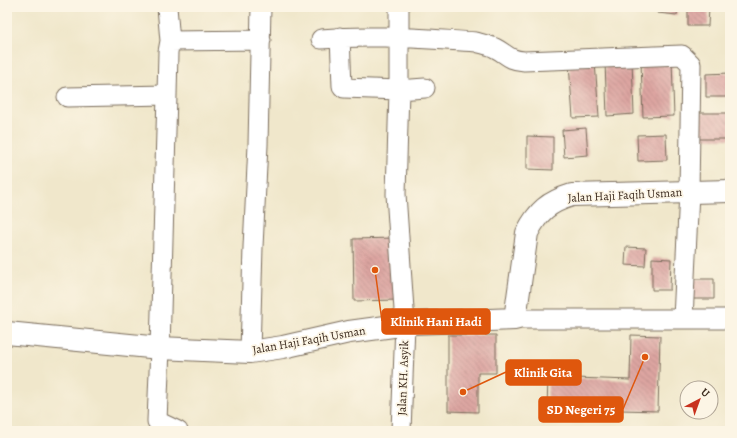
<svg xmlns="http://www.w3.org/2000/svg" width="737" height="438" viewBox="0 0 737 438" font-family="Alegreya,serif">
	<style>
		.building { fill: url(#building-back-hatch) }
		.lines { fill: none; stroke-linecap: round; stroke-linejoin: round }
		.minor-casing { stroke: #7a6c5b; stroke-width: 21 }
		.tertiary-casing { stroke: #7a6c5b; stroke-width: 24 }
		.minor { stroke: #fff; stroke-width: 19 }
		.tertiary { stroke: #fff; stroke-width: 22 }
		.labels { text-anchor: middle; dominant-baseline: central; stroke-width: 3.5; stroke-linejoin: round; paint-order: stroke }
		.street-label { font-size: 12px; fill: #3b2a1e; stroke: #fcf5e5 }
		.leader { fill: none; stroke: #df570d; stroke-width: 1.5 }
		.callout-dot { fill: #df570d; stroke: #fcf5e5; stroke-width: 1.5 }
		.callout { fill: #df570d; stroke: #df570d; stroke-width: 1.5 }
		.callout-label { font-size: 13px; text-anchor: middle; font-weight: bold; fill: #fff }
	</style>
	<defs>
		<pattern id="building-back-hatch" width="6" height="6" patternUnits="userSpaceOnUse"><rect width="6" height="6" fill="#dda5a1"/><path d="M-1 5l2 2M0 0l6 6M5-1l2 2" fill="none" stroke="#b48783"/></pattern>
	</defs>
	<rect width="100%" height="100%" fill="#fcf5e5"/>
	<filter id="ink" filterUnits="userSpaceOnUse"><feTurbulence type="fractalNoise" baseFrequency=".025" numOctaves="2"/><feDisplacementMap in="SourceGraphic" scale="8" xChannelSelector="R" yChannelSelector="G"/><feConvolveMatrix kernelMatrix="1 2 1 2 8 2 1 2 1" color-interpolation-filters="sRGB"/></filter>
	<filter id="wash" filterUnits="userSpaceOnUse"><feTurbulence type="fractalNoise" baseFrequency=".012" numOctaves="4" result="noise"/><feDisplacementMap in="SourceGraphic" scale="16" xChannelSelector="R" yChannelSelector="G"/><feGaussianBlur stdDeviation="0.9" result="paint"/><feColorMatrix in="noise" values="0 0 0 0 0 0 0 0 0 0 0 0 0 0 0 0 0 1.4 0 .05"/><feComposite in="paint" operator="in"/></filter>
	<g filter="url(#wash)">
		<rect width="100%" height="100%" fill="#f0e7cb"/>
		<g id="blocks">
			<path class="building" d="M657,7H678L677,15L657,13Z
				M688,7H709L708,26H688Z
				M727,7H730V36H728Z
				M632,61L634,114L607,116L605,62Z
				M672,61L674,116L643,117L641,62Z
				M595,62L599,117L573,118L569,64Z
				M730,73V97H706V74Z
				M699,113H730V139H698Z
				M586,128L588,155L564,157L562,130Z
				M666,134L667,160L638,161L637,135Z
				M527,136L553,137V170L527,169Z
				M395,238L397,300L354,301L353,239Z
				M626,247L646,248L645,266L625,265Z
				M652,258L671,259L670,290H652Z
				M691,279H714V299H692Z
				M448,335H496V373H478V412L448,411Z
				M631,335L660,336L658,411L547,408L548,377L630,380Z"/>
		</g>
	</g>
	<g filter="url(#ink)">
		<use href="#blocks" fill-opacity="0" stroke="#7a6c5b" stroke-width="1"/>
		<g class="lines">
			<defs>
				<path id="minor" d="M167,7L170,41
					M399,7V90L396,194L405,324L401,431
					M340,37L342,86L344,88L399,90L425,88
					M321,39C373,34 424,39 476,42C482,44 489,45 495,48C507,54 508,60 524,61L682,55L691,64L689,192L683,319
					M167,95L168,52L170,41L261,40
					M67,97L167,95L160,348L157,421L178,431
					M515,319H730
					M250,352L253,247L258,145L261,7"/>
				<path id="tertiary" d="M7,333L160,348L203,350L250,352L283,347L349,332L415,323L515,319L527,233C538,211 549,202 572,195L730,191"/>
			</defs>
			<use href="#minor" class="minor-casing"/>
			<use href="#tertiary" class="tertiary-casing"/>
			<use href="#minor" class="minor"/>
			<use href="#tertiary" class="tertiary"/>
		</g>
	</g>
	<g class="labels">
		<g class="street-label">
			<text transform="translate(625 195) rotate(-3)">Jalan Haji Faqih Usman</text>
			<text transform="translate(309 340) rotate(-10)">Jalan Haji Faqih Usman</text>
			<text transform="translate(403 378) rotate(-88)">Jalan KH. Asyik</text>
		</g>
	</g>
	<path class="leader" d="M375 270L382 321M463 392L506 372M645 357L623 409"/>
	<g class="callout-dot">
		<circle cx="375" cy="270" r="4"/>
		<circle cx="463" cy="392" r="4"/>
		<circle cx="645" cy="357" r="4"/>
	</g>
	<g class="callout">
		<rect x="382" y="309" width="108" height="25" rx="4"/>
		<rect x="506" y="360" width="75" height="25" rx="4"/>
		<rect x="539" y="397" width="84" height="25" rx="4"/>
	</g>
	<g class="callout-label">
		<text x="436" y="326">Klinik Hani Hadi</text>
		<text x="543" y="377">Klinik Gita</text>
		<text x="581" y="414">SD Negeri 75</text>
	</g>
	<rect width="737" height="438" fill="none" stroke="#fcf5e5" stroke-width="24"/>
	<g transform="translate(699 400) rotate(41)"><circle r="19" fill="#fcf5e5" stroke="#afa495"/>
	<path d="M0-3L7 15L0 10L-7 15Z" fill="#c8321e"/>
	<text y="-6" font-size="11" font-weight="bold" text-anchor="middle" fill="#3b2a1e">U</text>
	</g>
</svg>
